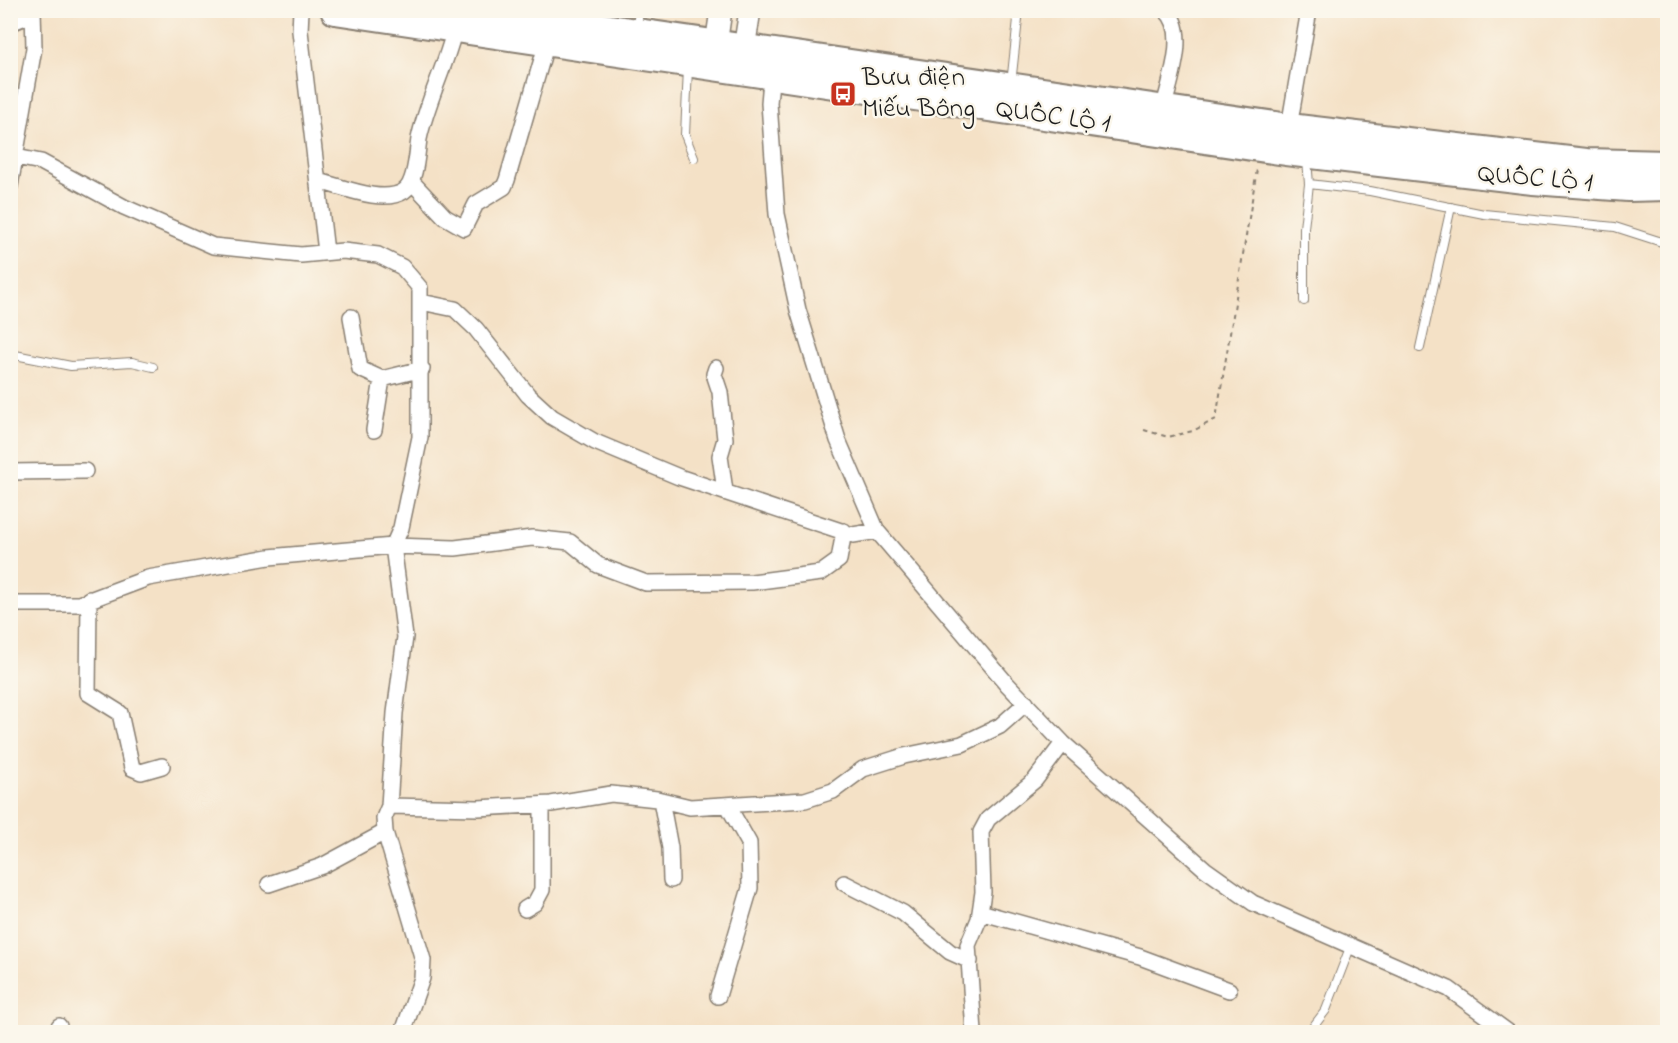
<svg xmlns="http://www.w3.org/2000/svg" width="1678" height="1043" viewBox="0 0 1678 1043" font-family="'Indie Flower',sans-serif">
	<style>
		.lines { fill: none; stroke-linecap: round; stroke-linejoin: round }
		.lane-casing { stroke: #887e71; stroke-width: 10 }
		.street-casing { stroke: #887e71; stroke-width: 18 }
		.secondary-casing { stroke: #887e71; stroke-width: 24 }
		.highway-casing { stroke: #887e71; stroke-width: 32 }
		.path { stroke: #887e71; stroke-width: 2; stroke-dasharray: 4.5 4.5; stroke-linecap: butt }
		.lane { stroke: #fff; stroke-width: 8 }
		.street { stroke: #fff; stroke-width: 15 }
		.secondary { stroke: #fff; stroke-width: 21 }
		.highway { stroke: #fff; stroke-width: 28 }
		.labels { text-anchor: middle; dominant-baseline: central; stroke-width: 5; stroke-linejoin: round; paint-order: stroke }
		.poi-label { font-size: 27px; fill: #1c1c1c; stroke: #fbf7ec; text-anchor: start }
		.street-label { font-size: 27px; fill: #1c1c1c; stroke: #fbf7ec }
	</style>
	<rect width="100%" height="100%" fill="#fbf7ec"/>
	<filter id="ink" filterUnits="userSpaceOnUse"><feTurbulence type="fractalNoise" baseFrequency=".0167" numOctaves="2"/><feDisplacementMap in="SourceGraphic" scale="12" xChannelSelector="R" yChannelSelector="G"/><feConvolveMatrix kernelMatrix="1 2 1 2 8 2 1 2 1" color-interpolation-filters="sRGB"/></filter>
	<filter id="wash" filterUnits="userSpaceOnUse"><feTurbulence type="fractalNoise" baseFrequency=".008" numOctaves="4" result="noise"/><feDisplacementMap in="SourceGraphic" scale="24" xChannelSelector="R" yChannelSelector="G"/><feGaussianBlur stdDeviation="1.35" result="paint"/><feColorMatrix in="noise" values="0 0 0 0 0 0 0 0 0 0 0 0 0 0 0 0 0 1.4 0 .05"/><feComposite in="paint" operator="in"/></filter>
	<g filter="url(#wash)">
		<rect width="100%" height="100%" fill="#f4e1c6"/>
	</g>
	<g filter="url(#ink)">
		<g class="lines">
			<defs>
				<path id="lane" d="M637,27L639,10
					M688,68L685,135L694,158
					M1011,84L1019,10
					M1307,160L1309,184L1370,191L1484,214L1615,227L1668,244
					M1304,301V228L1309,184
					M1420,348L1451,207
					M10,354L71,366L132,362L153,367
					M1313,1027L1326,1010L1351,945"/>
				<path id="street" d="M301,10L300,31L326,252
					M772,69L769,103L777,214L798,310L838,440L877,531L1007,684L1063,743L1205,869L1253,903L1449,989L1508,1032
					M1163,110C1169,83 1190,30 1165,10
					M1288,133L1309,10
					M16,157L41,162L124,207L213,246L301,255L343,251L378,255L402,267L420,288V437L401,528L393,546L405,637L395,713L389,806L384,818L385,832L423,960L422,978L403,1032
					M318,181C340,186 383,205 404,191C416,183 417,152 419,139C427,101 446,66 455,28
					M411,181L445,217L464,228L476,204L504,187L507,180L547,42
					M10,186L34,48L33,10
					M421,302L455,309L476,329L528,395L552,417L595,442L679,477L853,535L877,531
					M351,317L360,369L382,379L422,369
					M716,368L714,374L720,392L725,439L720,456L725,491
					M374,430L382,379
					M10,472L85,471
					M89,599L88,693L120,713L132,768L141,772L162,766
					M10,604H79L148,578L269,557L393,546L455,548L532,538L570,542L598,565L646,583L752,582L821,573L839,560L844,531
					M661,800L670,848L671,880
					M389,806L478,808L551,804L611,794L657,799L690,807L805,800L833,791L863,769L904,756L962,744L1000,726L1026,703
					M844,883L903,913L950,952L970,961
					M269,884L322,866L385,832
					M525,909L535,903L542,890V805
					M980,912L1140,957L1229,990
					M718,996L750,888L749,843L728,806
					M58,1032L59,1026
					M974,1032L968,945L979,919L983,892L981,832L988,819L1035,780L1063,743"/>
				<path id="secondary" d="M716,45L721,10
					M744,49L750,10"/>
				<path id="highway" d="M335,10L1286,151L1533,180L1628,187L1668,186
					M479,10L1289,128L1586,163L1668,165
					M10,16L25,10"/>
			</defs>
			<use href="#lane" class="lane-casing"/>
			<use href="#street" class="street-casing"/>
			<use href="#secondary" class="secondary-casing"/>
			<use href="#highway" class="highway-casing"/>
			<path class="path" d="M1144,430L1168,437L1193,431L1216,419L1257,169"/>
			<use href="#lane" class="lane"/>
			<use href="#street" class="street"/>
			<use href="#secondary" class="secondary"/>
			<use href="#highway" class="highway"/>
		</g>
	</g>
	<defs>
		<symbol id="bus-square" viewBox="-11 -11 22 22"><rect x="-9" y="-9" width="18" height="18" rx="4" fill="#c8321e" stroke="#fbf7ec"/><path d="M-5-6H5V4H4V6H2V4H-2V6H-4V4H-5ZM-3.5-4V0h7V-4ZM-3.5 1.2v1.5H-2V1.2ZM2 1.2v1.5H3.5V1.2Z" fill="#fff"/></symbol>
	</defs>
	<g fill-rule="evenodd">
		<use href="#bus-square" x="828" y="79" width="30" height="30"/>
	</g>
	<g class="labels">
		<g class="poi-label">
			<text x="862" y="78">Bưu điện<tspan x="862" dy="31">Miếu Bông</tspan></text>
		</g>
		<g class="street-label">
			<text transform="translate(1053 117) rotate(8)">QUỐC LỘ 1</text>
			<text transform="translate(1535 179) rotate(5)">QUỐC LỘ 1</text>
		</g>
	</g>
	<rect width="1678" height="1043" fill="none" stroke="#fbf7ec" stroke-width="36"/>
</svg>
